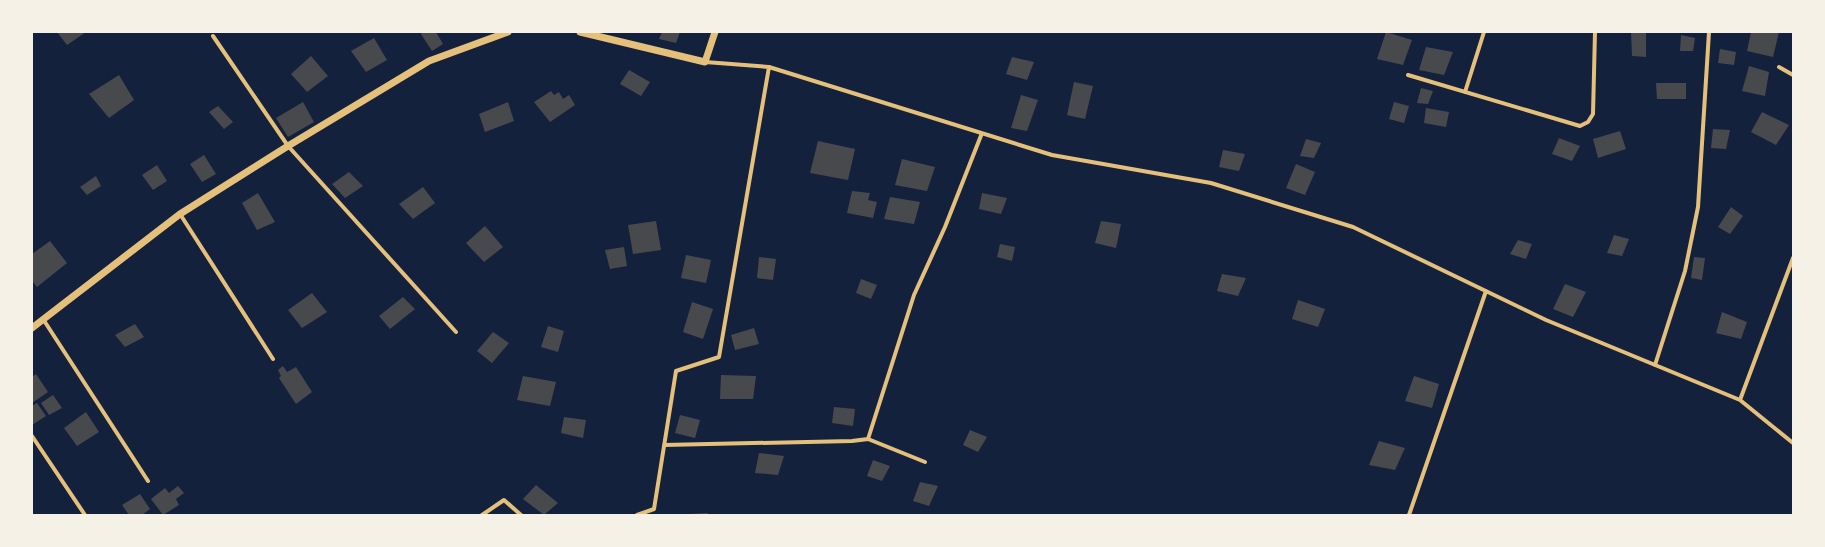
<svg xmlns="http://www.w3.org/2000/svg" width="1825" height="547" viewBox="0 0 1825 547" font-family="Ubuntu,sans-serif">
	<style>
		.building { fill: #48494c }
		.lines { fill: none; stroke-linecap: round; stroke-linejoin: round }
		.minor { stroke: #e5c07b; stroke-width: 4 }
		.tertiary { stroke: #e5c07b; stroke-width: 7 }
	</style>
	<rect width="100%" height="100%" fill="#14213d"/>
	<path class="building" d="M57,32H86L67,45Z
		M423,32H436L443,44L432,51L421,34Z
		M662,32H680L676,43L659,39Z
		M1386,32L1412,40L1403,65L1377,59Z
		M1631,32H1646V57L1632,56Z
		M1751,32H1779L1773,57L1747,51Z
		M1681,35L1695,38L1693,51H1680Z
		M374,38L387,60L366,72L351,51Z
		M1426,47L1453,52L1444,75L1419,70Z
		M1720,49L1736,52L1734,65L1718,63Z
		M311,56L328,76L307,92L291,74Z
		M1012,57L1034,62L1027,80L1006,74Z
		M1749,66L1769,72L1765,96L1742,91Z
		M629,70L650,82L641,96L620,84Z
		M119,75L134,100L109,118L89,94Z
		M1074,82L1093,86L1085,119L1067,115Z
		M1656,83H1686V99H1657Z
		M1421,88L1433,91L1428,104L1417,103Z
		M551,91L554,95L559,92L563,99L569,95L575,105L550,122L534,102Z
		M1021,95L1038,100L1027,131L1011,128Z
		M303,102L314,122L288,137L276,118Z
		M508,102L514,121L485,132L479,114Z
		M1394,102L1409,106L1404,123L1389,119Z
		M218,106L233,122L224,129L209,112Z
		M1426,108L1449,112L1446,127L1424,123Z
		M1762,112L1789,125L1776,145L1751,132Z
		M1713,129L1730,130L1726,149L1711,148Z
		M1620,131L1626,149L1598,158L1593,139Z
		M1559,138L1580,146L1572,161L1552,154Z
		M1306,139L1321,143L1314,158L1300,156Z
		M818,141L855,149L848,180L810,173Z
		M1223,150L1245,154L1239,171L1219,167Z
		M204,155L216,174L202,182L190,164Z
		M902,159L935,167L927,191L895,185Z
		M1296,164L1315,172L1305,195L1286,188Z
		M157,165L167,181L153,190L142,175Z
		M349,172L363,186L345,198L332,184Z
		M96,176L101,186L87,195L80,187Z
		M423,187L435,203L413,219L399,204Z
		M852,191L870,193L868,200L877,202L873,218L847,213Z
		M258,193L275,222L257,230L242,203Z
		M982,193L1007,198L1001,214L979,209Z
		M890,197L920,202L914,224L884,219Z
		M1731,207L1743,216L1730,234L1718,227Z
		M656,221L661,250L633,254L628,225Z
		M1101,221L1121,224L1116,248L1095,243Z
		M485,226L503,247L484,262L466,243Z
		M1614,235L1629,239L1622,256L1607,253Z
		M1518,240L1532,244L1526,259L1510,254Z
		M50,241L67,263L37,287L32,281V254Z
		M1000,244L1015,247L1012,261L997,257Z
		M624,247L627,266L610,269L605,250Z
		M686,255L711,260L706,283L681,278Z
		M759,257L776,259L773,280L757,278Z
		M1694,257L1705,258L1702,280L1691,278Z
		M1222,274L1246,278L1238,296L1217,291Z
		M861,279L877,285L871,299L856,293Z
		M1565,284L1586,292L1573,317L1553,309Z
		M312,293L327,312L302,328L288,310Z
		M403,297L415,309L390,329L379,316Z
		M1298,300L1325,309L1318,327L1292,319Z
		M692,302L713,309L703,339L683,332Z
		M1722,312L1747,322L1741,339L1716,333Z
		M135,324L144,337L125,347L115,335Z
		M548,326L564,331L558,352L541,347Z
		M754,328L759,344L735,350L731,335Z
		M493,332L509,343L492,363L477,351Z
		M283,366L287,372L296,367L312,392L296,404L279,378L281,376L278,370Z
		M36,374L48,392L32,403V377Z
		M721,375L756,376L753,399H720Z
		M523,376L556,382L550,406L517,400Z
		M1414,376L1439,384L1432,408L1405,401Z
		M53,395L62,408L49,415L41,403Z
		M37,403L46,416L32,425V406Z
		M834,407L855,409L853,426L832,423Z
		M86,412L99,432L77,446L64,428Z
		M680,415L700,420L695,438L675,433Z
		M564,417L586,420L583,438L561,433Z
		M970,430L987,437L978,452L963,445Z
		M1379,441L1405,448L1395,470L1369,465Z
		M759,453L784,456L778,475L755,473Z
		M873,460L890,466L882,481L867,476Z
		M920,482L938,486L929,506L913,501Z
		M536,485L558,503L544,515L523,499Z
		M178,486L184,493L176,499L179,505L163,515L151,499L165,488L169,493Z
		M140,494L150,509L142,515H129L122,505Z
		M708,513V515H689V514Z"/>
	<g class="lines">
		<path class="minor" d="M213,36L288,146L456,332
			M705,62L769,67L1052,155L1211,183L1353,227L1546,320L1740,400L1793,258
			M1779,67L1793,75
			M1408,75L1580,126L1588,122L1593,114L1595,32
			M1465,92L1484,32
			M180,214L273,359
			M43,319L148,481
			M1655,365L1685,271L1698,207L1709,32
			M1740,400L1793,443
			M32,436L85,515
			M868,439L914,295L945,227L982,133
			M664,445L852,441L868,439L925,462
			M482,515L504,500L521,515
			M637,515L654,509L676,371L719,357L769,67
			M1409,515L1486,291"/>
		<path class="tertiary" d="M580,32L705,62L715,32
			M32,328L180,214L288,146L429,61L508,32"/>
	</g>
	<rect width="1825" height="547" fill="none" stroke="#f6f1e7" stroke-width="66"/>
</svg>
